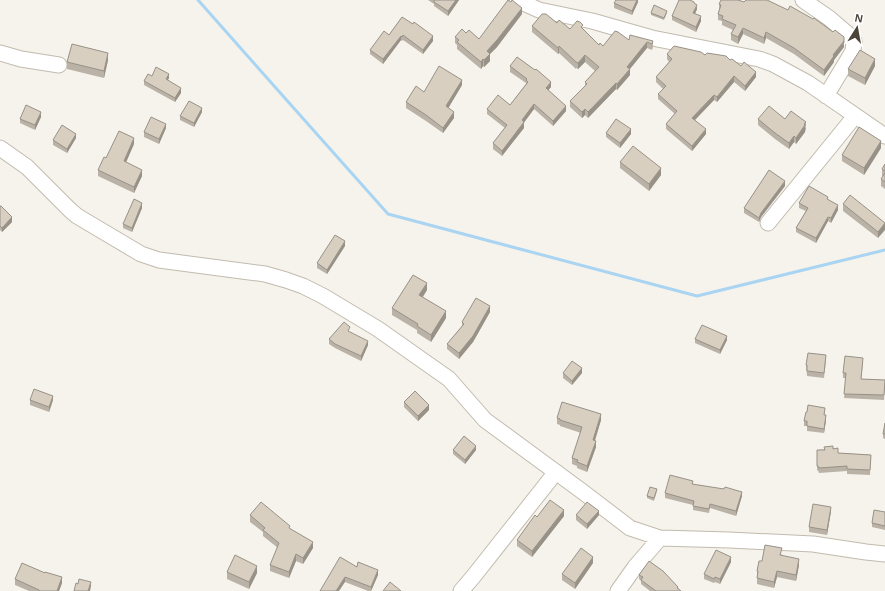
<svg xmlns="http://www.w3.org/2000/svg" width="885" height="591" viewBox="0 0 885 591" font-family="Helvetica,sans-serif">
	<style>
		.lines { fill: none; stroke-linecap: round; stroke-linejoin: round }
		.stream { stroke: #a9d4f2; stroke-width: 3 }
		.minor-casing { stroke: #c2bbae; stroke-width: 17 }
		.minor { stroke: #fff; stroke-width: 15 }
		.wall { fill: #bab2a6 }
		.shaded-wall { fill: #979187 }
		.building { fill: #d8cfc1; stroke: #979187 }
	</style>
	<rect width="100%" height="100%" fill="#f6f3ec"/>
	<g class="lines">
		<path class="stream" d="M198,0L283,96L388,214L697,296L885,250"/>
		<defs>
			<path id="minor" d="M517,0L539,10L592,21L652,38L759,59L773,64L808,83L885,136
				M803,0L829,18L850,36L854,41L853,51L826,96
				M0,53L21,59L59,65
				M0,148L27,167L70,210L77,216L141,254L159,260L265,274L286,280L303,286L323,296L378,329L449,379L485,420L583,492L630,528L660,538L729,540L813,544L866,552L885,554
				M768,223L855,116
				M461,591L473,577L556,472
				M618,591L635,567L660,538"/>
		</defs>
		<use href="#minor" class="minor-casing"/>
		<use href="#minor" class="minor"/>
	</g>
	<path class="wall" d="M428,0H459L448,16L434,6V4Z
		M638,0V2L632,15L614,8V3Z
		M769,1L844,47L834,60V62L824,76L794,54L766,38L764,44L743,34L738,44L731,40V34L733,30L722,25V21L718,20V14L719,10V4Z
		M694,3L697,9L695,14L701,21L696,32L672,20V16Z
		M651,13H667L664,20L651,15Z
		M522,14L497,47L490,54V61L484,67L483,66L481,69L457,49V45L455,43V37L466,33L479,39Z
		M402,17L433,41L423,54L403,40L402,41L401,40L383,64L370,54V50L389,35Z
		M557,23L570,29H583L599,45L603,46L629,40L653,41V47L652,50L647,48L630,69V75L617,90L616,89L588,118L585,115L582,118L570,107V101L585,86V82L595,71L585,62L578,69L576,68V69L559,53L558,54L532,32V26Z
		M667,54L705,55L730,60L741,66L756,77L745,91L734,82L717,102L714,100L695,120L706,134L692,151L666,129V124L675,114L658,99V94L663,89L656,82V77L669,62L667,59Z
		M108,60L104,78L67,69V62Z
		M510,66L551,87L548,90L566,111L553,126L534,109L524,122V128L502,156L493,149V143L505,128L487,114V109L510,105L526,84V83L510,72Z
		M875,66L865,85L848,76V69Z
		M152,76L169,78L168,80L181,93L175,102L144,85V81Z
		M462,85L448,108L454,118L443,133L426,121L406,108V102L424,92Z
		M202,112L194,127L180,120V116Z
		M41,117L35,130L20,123V119Z
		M758,119H785L806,128L805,132L796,144L794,142L789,149L775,139L758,125Z
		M166,128L159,144L144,137V132Z
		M606,133L631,134L620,148L606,137Z
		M76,138L67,153L53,145V140Z
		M134,144L126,162L142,176L134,193L98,176V170Z
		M881,148L864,175L842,161V155Z
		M620,162L661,175L649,191L620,168Z
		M885,164V189L881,186V179L883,176H882V169Z
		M785,186L761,217L759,222L744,213V208Z
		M828,199L838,210L831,223L828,221L816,243L796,232V228L806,211L799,208V203Z
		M843,204L885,223L878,238L843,211Z
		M0,206L12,222L2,232L0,230Z
		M142,208L132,232L123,228V224Z
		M345,246L327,274L317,268V263Z
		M427,290L423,297L446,318L431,342L417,333V330L392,315V308Z
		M490,312L473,342L459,359L447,349V344L462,326V322Z
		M350,332L368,345L361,361L335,348L329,344V339Z
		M695,339L727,340L720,354L695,343Z
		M826,360L824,378L807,376L806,365Z
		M863,363L861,379L885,380L884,400L844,398L846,378H843V373Z
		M563,373H582L572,385L563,378Z
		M30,400H53L49,412L30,405Z
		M404,402L429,410L418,421L404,407Z
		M825,413L824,415L826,420L824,433L807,431V426H804V421Z
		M557,418L601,420L595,441L596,447L587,472L577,468V466L572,464V458L581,433L560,426V425L557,424Z
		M885,423V439L883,438V434Z
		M833,449L838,453L871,455L870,475L847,474V471L819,473L818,470L817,471V450Z
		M453,450H476L465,464L453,454Z
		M693,484L742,496L736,516L710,508L709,513L693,510V505L665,498V493Z
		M657,491L654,501L647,498V496Z
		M831,511L827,535L809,532V527Z
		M885,512V534V530L872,527V523Z
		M250,515L290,529L313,548L303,564L296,561L289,578L270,571V565L278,548L263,536V532L250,522Z
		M576,515H599L587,529L576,520Z
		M564,516L532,557L517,546V540L537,517Z
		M782,554L781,556L799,565L796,581L777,577L774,588L757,584V571L762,561Z
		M731,562L720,584L715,582L714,583L704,579V574Z
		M593,563L575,589L562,580V574Z
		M357,567L378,575L371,591H368L345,582L320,591Z
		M227,572L257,573L249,589L227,579Z
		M639,575L678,588L681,591H650L641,584V581L639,579Z
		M15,579L62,583L59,591H29L15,585Z"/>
	<path class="shaded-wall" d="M456,0H459L448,16V11Z
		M637,0H638V2L632,15V11Z
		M697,5V9L693,18V13Z
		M522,8V14L497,47L490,54V61L484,67V60L487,51Z
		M701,16V21L696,32V27Z
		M743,28V34L738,44V37Z
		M766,32V38L764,44V38Z
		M401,36V40L383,64V59Z
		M433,36V41L423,54V50Z
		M844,41V47L834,60V62L824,76V70L833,55Z
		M647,42V48L629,70L630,69V75L617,90V84L627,67Z
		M559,46V53L558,54V48Z
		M108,53V60L104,78V71Z
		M585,55V62L578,69V63Z
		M483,59V66L481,69V62Z
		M875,59V66L865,85V78Z
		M756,72V77L745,91V86Z
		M169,74V78L166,83V79Z
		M734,76V82L717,102V97Z
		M462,80V85L446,112V106Z
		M551,82V87L546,93V88Z
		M616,83V89L588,118V112Z
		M181,88V93L175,102V98Z
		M714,95V100L692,123V118Z
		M534,104V109L523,124L524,122V128L502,156V151L522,120Z
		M566,106V111L553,126V121Z
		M202,108V112L194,127V123Z
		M585,109V115L582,118V112Z
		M41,112V117L35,130V125Z
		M454,112V118L443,133V128Z
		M806,122L805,132L796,144V138Z
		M166,124V128L159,144V139Z
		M631,129V134L620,148V143Z
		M706,129V134L692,151V146Z
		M76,134V138L67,153V149Z
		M794,136V142L789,149V143Z
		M134,138V144L124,167V161Z
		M881,141V148L864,175V168Z
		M661,168V175L649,191V184Z
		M142,170V176L134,193V187Z
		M785,181V186L761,217L759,222V218L761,213Z
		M142,203V208L132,232V228Z
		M838,205V210L831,223V218Z
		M12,217V222L2,232V228Z
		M828,217V221L816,243V238Z
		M885,223V230L878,238V232Z
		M345,241V246L327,274V270Z
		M427,283V290L419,302V295Z
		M490,306V312L473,342L459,359V353Z
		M446,311V318L431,342V335Z
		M727,336V340L720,354V350Z
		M368,341V345L361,361V356Z
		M582,368V373L572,385V381Z
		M53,396V400L49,412V407Z
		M429,405V410L418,421V416Z
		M601,414V420L593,446V440Z
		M826,415V420L824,433V429Z
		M596,441V447L587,472V466Z
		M476,446V450L465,464V460Z
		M742,492V496L736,516V511Z
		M831,507V511L827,535V530Z
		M564,510V516L532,557V551Z
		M599,511V515L587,529V524Z
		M313,542V548L303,564V558Z
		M296,554V561L289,578V572Z
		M593,557V563L575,589V583Z
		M731,557V562L720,584V579Z
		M799,559V565L796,581V575Z
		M257,566V573L249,589V582Z
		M378,570V575L371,591V587Z
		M777,571V577L774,588V582Z
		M62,577V583L59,591H57Z
		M345,577V582L339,591H336Z
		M91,582V586L90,591H88Z"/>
	<path class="building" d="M434,0H456L448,11L434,2Z
		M508,0L511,2L512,0L522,8L497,40L487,51L490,54L484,60L483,59L481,62L457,42L459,40L455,37L462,29L466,33L469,30L479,39Z
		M616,0H637L632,11L614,3Z
		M679,0H690L694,2V3L697,5L693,13L701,16L696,27L672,16Z
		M721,0H738L744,2L746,0H767L788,10L790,6L813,19L814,18L833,32L835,30L844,37V41L833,55L834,56L824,70L794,48L766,32L764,38L743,28L738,37L731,34L736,25L722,19L723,16L718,14L721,5L719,4Z
		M654,5L667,11L664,18L651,13Z
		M542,14H546L557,23L559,20L570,29L577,21L580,22L583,25L581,27L599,45L600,43L603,46L615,31L618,32L629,40L630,35L653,41L652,44L647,42L627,67L630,69L617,84L616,83L588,112L585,109L582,112L570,101L587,84L585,82L599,67L585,55L578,63L576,62L559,46L558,48L532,26Z
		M402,17L413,24L414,22L433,36L423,50L403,35L402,37L401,36L383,59L370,50L384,31L389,35Z
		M72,44L108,53L104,71L67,62Z
		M674,46L701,52L705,55L707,53L726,56L730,60L732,59L741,66L744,62L756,72L745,86L734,76L717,97L714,95L692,118L706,129L692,146L666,124L677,111L658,94L666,86L656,77L672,59L667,54Z
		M860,50L875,59L865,78L848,69Z
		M517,57L535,70L536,69L551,82L546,88L566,106L553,121L534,104L522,120L524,122L502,151L493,143L507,125L487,109L498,95L510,105L528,82L526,80L527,79L510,66Z
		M439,66L462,80L446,106L454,112L443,128L426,115L406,102L416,86L424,92Z
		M156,67L169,74L166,79L181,88L175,98L144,81L148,74L152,76Z
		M189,101L202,108L194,123L180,116Z
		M26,105L41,112L35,125L20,119Z
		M769,106L785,119L791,111L806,122L804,124L805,125L796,138L794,136L789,143L775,133L758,119Z
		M151,117L166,124L159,139L144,132Z
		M616,119L631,129L620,143L606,133Z
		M62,125L76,134L67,149L53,140Z
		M859,127L881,141L864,168L842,155Z
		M119,131L134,138L124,161L142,170L134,187L98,170L104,157L106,158Z
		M633,146L661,168L649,184L620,162Z
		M885,164V171L882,169Z
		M769,170L785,181L761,213L759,218L744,208Z
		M885,173V182L881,179Z
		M809,186L828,197L827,199L838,205L831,218L828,217L816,238L796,228L808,208L799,203Z
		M850,195L885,223L878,232L843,204Z
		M134,199L142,203L132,228L123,224Z
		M0,206H1L12,217L2,228L0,226Z
		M335,235L345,241L327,270L317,263Z
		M413,275L427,283L419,295L446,311L431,335L417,326L418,324L392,308Z
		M476,298L490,306L473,336L459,353L447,344L464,324L462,322Z
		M344,322L350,327L348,331L368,341L361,356L335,344L329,339Z
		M702,325L727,336L720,350L695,339Z
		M808,353L826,355L824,373L807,371V365H806Z
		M845,356L863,358L861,379L885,380L884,395L844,394L846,373H843Z
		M572,361L582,368L572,381L563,373Z
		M34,389L53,396L49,407L30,400Z
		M415,391L429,405L418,416L404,402Z
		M562,402L601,414L593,440L596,441L587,466L577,462L578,460L572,458L582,427L560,420V419L557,418Z
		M808,405L825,408L824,415H826L824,429L807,426V421H804L806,412H807Z
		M885,423V434H883Z
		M464,436L476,446L465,460L453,450Z
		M833,446V449L838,448V453L871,455L870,470L847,469V466L819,468L818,466H817V450H825L824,447Z
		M670,475L693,481L692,484L724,489L725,487L742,492L736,511L710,504L709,509L693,506L694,501L665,493Z
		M650,487L657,489L654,498L647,496Z
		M550,500L564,510L532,551L517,540L535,515L537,517Z
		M261,502L290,526L289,528L313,542L303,558L296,554L289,572L270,565L279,543L263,530L265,528L250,515Z
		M587,502L599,511L587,524L576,515Z
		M813,504L831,507L827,530L809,527Z
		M874,510L885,512V526L872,523Z
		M765,545L782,548L780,555L799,559L796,575L777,571L774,582L757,578L758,571H757L759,561H762Z
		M581,548L593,557L575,583L562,574Z
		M716,550L731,557L720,579L715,577L714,579L704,574Z
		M235,555L257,566L249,582L227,572Z
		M340,557L357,567L358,562L378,570L371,587L345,577L336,591H320Z
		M649,561L663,571L678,587L677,588L681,591H656L641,580L643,577L639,575Z
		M22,563L45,573V572L62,577L57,591H39V590L15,579Z
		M79,579L91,582L88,591H74L76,583L78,584Z
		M390,582L401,591H383Z"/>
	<g transform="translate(857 28) rotate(11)" stroke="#ffffff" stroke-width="3" paint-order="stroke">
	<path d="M0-3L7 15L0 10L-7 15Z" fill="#4b4439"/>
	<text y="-6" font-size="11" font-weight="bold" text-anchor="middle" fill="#4b4439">N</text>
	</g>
</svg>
